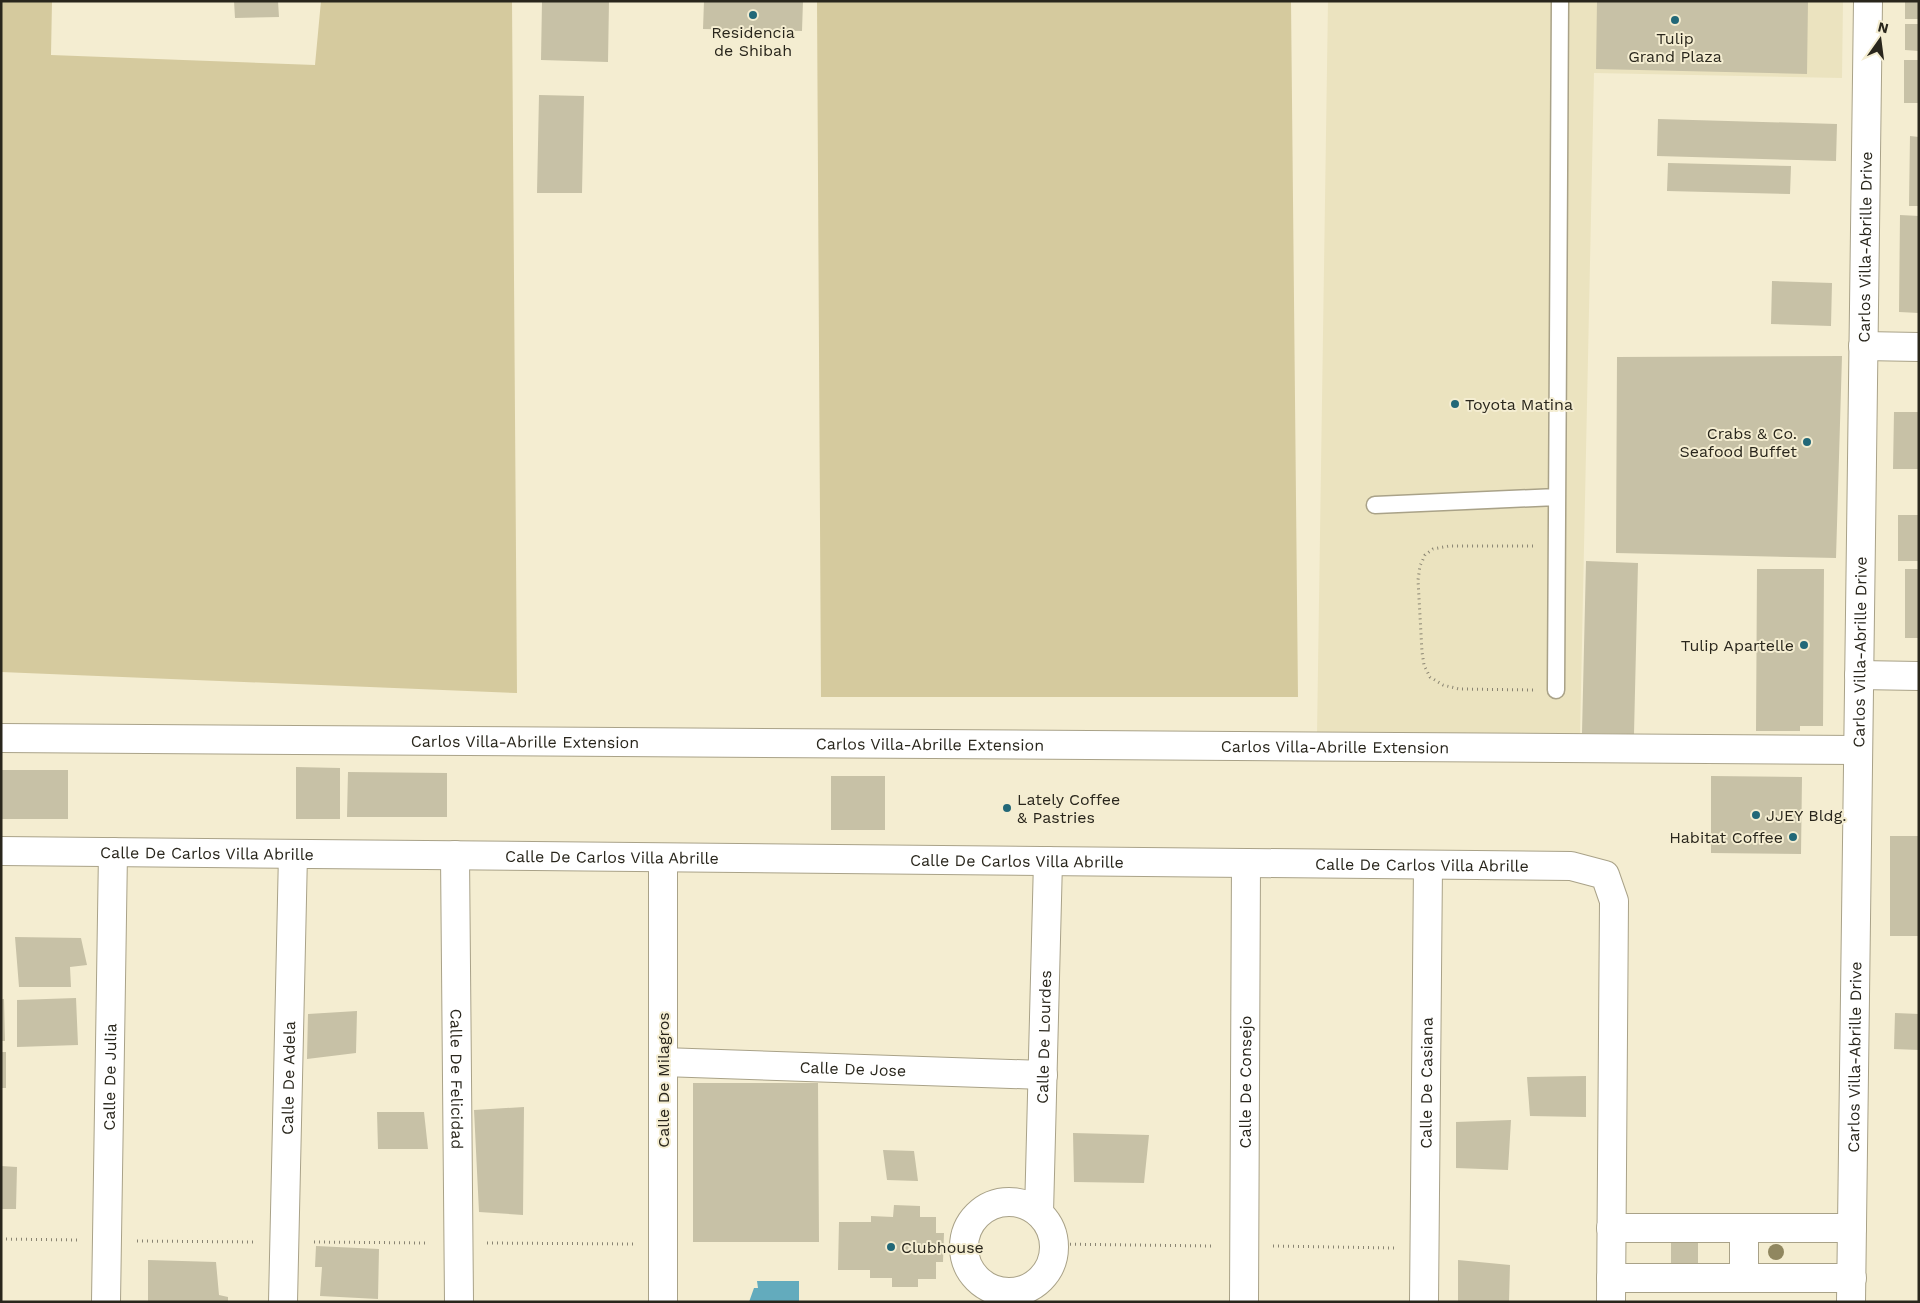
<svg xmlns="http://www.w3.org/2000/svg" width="1920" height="1303" viewBox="0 0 1920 1303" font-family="'Work Sans',sans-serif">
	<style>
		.built { fill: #ebe3bf }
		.green { fill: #d5ca9e }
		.water { fill: #63abbd }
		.building { fill: #c7c1a6 }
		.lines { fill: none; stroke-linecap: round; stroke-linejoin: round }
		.service-casing { stroke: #a9a288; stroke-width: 19 }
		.minor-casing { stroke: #a9a288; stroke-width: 30 }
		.secondary-casing { stroke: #a9a288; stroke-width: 30 }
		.path { stroke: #898472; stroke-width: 3; stroke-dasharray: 1 4; stroke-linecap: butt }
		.service { stroke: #fff; stroke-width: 16 }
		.minor { stroke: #fff; stroke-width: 28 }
		.secondary { stroke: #fff; stroke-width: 28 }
		.tree { fill: #908760 }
		.poi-dot { fill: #226878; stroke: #f4edd1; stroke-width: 2 }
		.labels { text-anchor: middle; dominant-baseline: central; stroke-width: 4; stroke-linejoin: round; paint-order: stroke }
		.poi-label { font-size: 16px; fill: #29261c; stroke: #f4edd1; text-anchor: start }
		.street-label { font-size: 16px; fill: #29261c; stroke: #f4edd1 }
	</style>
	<rect width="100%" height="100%" fill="#f4edd1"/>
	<path class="built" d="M1328,1H1843L1842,78L1594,73L1580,737L1317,735Z"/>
	<path class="green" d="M1,1H52L51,55L315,65L321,1H512L517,693L1,672Z
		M817,1H1291L1298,697H821Z"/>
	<path class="water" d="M757,1281H799V1302H749L754,1288H758Z"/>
	<path class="building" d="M234,1H278L279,17L235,18Z
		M542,1H609L608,62L541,60Z
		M704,1H803L802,31L703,29Z
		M1597,1H1808L1807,74L1596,69Z
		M1905,1H1919V19H1905Z
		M1905,24H1919V51L1905,50Z
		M1904,60H1919V103H1904Z
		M539,95L584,96L582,193H537Z
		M1658,119L1837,124L1836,161L1657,156Z
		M1910,136L1919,137V206H1909Z
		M1668,163L1791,166L1790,194L1667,191Z
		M1900,215L1919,216V313L1899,312Z
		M1772,281L1832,283L1831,326L1771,324Z
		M1842,356L1836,558L1616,553L1617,357Z
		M1894,412H1919V469H1893Z
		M1898,515H1919V561H1898Z
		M1586,561L1638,563L1634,734L1582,733Z
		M1757,569H1824L1823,726H1800V731H1756Z
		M1905,569H1919V638H1905Z
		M296,767L340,768V819H296Z
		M1,770H68V819H1Z
		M348,772L447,773V817H347Z
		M831,776H885V830H831Z
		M1711,776L1802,777L1801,854L1711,853Z
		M1890,836H1919V936H1890Z
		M15,937L81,938L87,965L70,967L71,987H19Z
		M76,998L78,1045L17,1047V1000Z
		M1,999H4L5,1041H1Z
		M357,1011L356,1053L307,1059L308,1014Z
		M1895,1013L1919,1014V1050L1894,1049Z
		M1,1052H6V1088H1Z
		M1586,1076V1117L1530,1116L1527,1077Z
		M693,1083H818L819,1242H693Z
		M524,1107L523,1215L479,1212L474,1110Z
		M377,1112H424L428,1149H378Z
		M1511,1120L1508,1170L1456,1168V1122Z
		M1073,1133L1149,1135L1144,1183L1074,1182Z
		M883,1150L914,1151L918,1181L887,1180Z
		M1,1166L17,1167L16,1209H1Z
		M894,1205L920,1206V1217H936V1233H944L943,1262H936V1279H918V1287H892V1278H870V1270H838L839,1222H871V1216L893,1217Z
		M1671,1238L1698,1239V1266L1671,1265Z
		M316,1246L379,1249L378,1299L320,1296L322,1267H315Z
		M148,1260L216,1262L219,1295L228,1297V1302H148Z
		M1458,1260L1510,1265L1509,1302H1458Z"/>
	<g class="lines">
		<defs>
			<path id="service" d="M1375,505L1557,497
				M1556,690L1560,1"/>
			<g id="minor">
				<path d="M1863,346L1919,347"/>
				<path d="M1859,675L1919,676"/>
				<path id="s1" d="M1,738L1858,750"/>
				<path id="s2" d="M1,851L1571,866L1605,875L1614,901L1611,1302"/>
				<path id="s3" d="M455,855L459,1302"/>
				<path id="s4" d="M663,1062L1043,1075"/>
				<circle cx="1009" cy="1247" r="45"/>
				<path id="s5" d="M1039,1213L1048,861"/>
				<path d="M1611,1228H1852"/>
				<path d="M1611,1278H1852"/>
				<path d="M1744,1278V1229"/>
				<path id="s6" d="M106,1302L113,852"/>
				<path id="s7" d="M283,1302L293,854"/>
				<path d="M663,1302V858"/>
				<path id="s8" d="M1244,1302L1246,863"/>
				<path id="s9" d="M1424,1302L1428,865"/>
			</g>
			<g id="secondary">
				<path id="s10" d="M1851,1302L1868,1"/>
			</g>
		</defs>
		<use href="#service" class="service-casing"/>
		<use href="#minor" class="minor-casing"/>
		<use href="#secondary" class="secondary-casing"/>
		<path class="path" d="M1533,690L1459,689L1443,685L1430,677L1424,665L1422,652L1418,580L1420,566L1425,555L1433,549L1449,546H1533
			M1,1239L78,1240
			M137,1241L256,1242
			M314,1242L428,1243
			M487,1243L633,1244
			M1055,1244L1214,1246
			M1273,1246L1394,1248"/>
		<use href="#service" class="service"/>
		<use href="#minor" class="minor"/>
		<use href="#secondary" class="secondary"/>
	</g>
	<circle class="tree" cx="1776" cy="1252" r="8"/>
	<g class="poi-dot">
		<circle cx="753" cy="15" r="5"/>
		<circle cx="1675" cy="20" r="5"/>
		<circle cx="1455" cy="404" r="5"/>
		<circle cx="1807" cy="442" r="5"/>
		<circle cx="1804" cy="645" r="5"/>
		<circle cx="1007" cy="808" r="5"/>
		<circle cx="1756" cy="815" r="5"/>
		<circle cx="1793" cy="837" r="5"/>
		<circle cx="891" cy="1247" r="5"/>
	</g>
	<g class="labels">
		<g class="poi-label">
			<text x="753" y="32" text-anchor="middle">Residencia<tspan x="753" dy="18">de Shibah</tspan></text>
			<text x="1675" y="38" text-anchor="middle">Tulip<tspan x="1675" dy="18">Grand Plaza</tspan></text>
			<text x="1465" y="404">Toyota Matina</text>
			<text x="1797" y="433" text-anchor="end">Crabs &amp; Co.<tspan x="1797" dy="18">Seafood Buffet</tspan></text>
			<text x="1794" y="645" text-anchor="end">Tulip Apartelle</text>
			<text x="1017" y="799">Lately Coffee<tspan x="1017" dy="18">&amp; Pastries</tspan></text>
			<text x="1766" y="815">JJEY Bldg.</text>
			<text x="1783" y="837" text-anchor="end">Habitat Coffee</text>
			<text x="901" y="1247">Clubhouse</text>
		</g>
		<g class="street-label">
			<text stroke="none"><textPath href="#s10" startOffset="1055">Carlos Villa-Abrille Drive</textPath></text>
			<text stroke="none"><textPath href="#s10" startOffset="650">Carlos Villa-Abrille Drive</textPath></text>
			<text stroke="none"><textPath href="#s1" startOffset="524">Carlos Villa-Abrille Extension</textPath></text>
			<text stroke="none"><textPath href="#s1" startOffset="929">Carlos Villa-Abrille Extension</textPath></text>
			<text stroke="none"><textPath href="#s1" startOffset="1334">Carlos Villa-Abrille Extension</textPath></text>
			<text stroke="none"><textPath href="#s2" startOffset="206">Calle De Carlos Villa Abrille</textPath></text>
			<text stroke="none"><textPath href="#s2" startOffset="611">Calle De Carlos Villa Abrille</textPath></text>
			<text stroke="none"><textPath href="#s2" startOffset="1016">Calle De Carlos Villa Abrille</textPath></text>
			<text stroke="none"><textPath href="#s2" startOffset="1421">Calle De Carlos Villa Abrille</textPath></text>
			<text stroke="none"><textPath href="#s5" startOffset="176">Calle De Lourdes</textPath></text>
			<text stroke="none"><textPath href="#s10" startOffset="245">Carlos Villa-Abrille Drive</textPath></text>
			<text stroke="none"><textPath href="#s4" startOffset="190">Calle De Jose</textPath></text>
			<text stroke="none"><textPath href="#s6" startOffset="225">Calle De Julia</textPath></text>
			<text stroke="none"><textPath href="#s7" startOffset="224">Calle De Adela</textPath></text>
			<text stroke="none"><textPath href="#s3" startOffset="224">Calle De Felicidad</textPath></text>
			<text transform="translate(663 1080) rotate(-90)">Calle De Milagros</text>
			<text stroke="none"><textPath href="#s8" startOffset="220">Calle De Consejo</textPath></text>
			<text stroke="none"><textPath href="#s9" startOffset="219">Calle De Casiana</textPath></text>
		</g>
	</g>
	<rect width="1920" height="1303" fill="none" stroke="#29261c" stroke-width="5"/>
	<g transform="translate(1880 40) rotate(14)" stroke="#f4edd1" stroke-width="4" paint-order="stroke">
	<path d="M0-4L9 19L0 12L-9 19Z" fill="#29261c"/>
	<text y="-8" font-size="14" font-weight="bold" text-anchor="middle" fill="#29261c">N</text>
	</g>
</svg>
